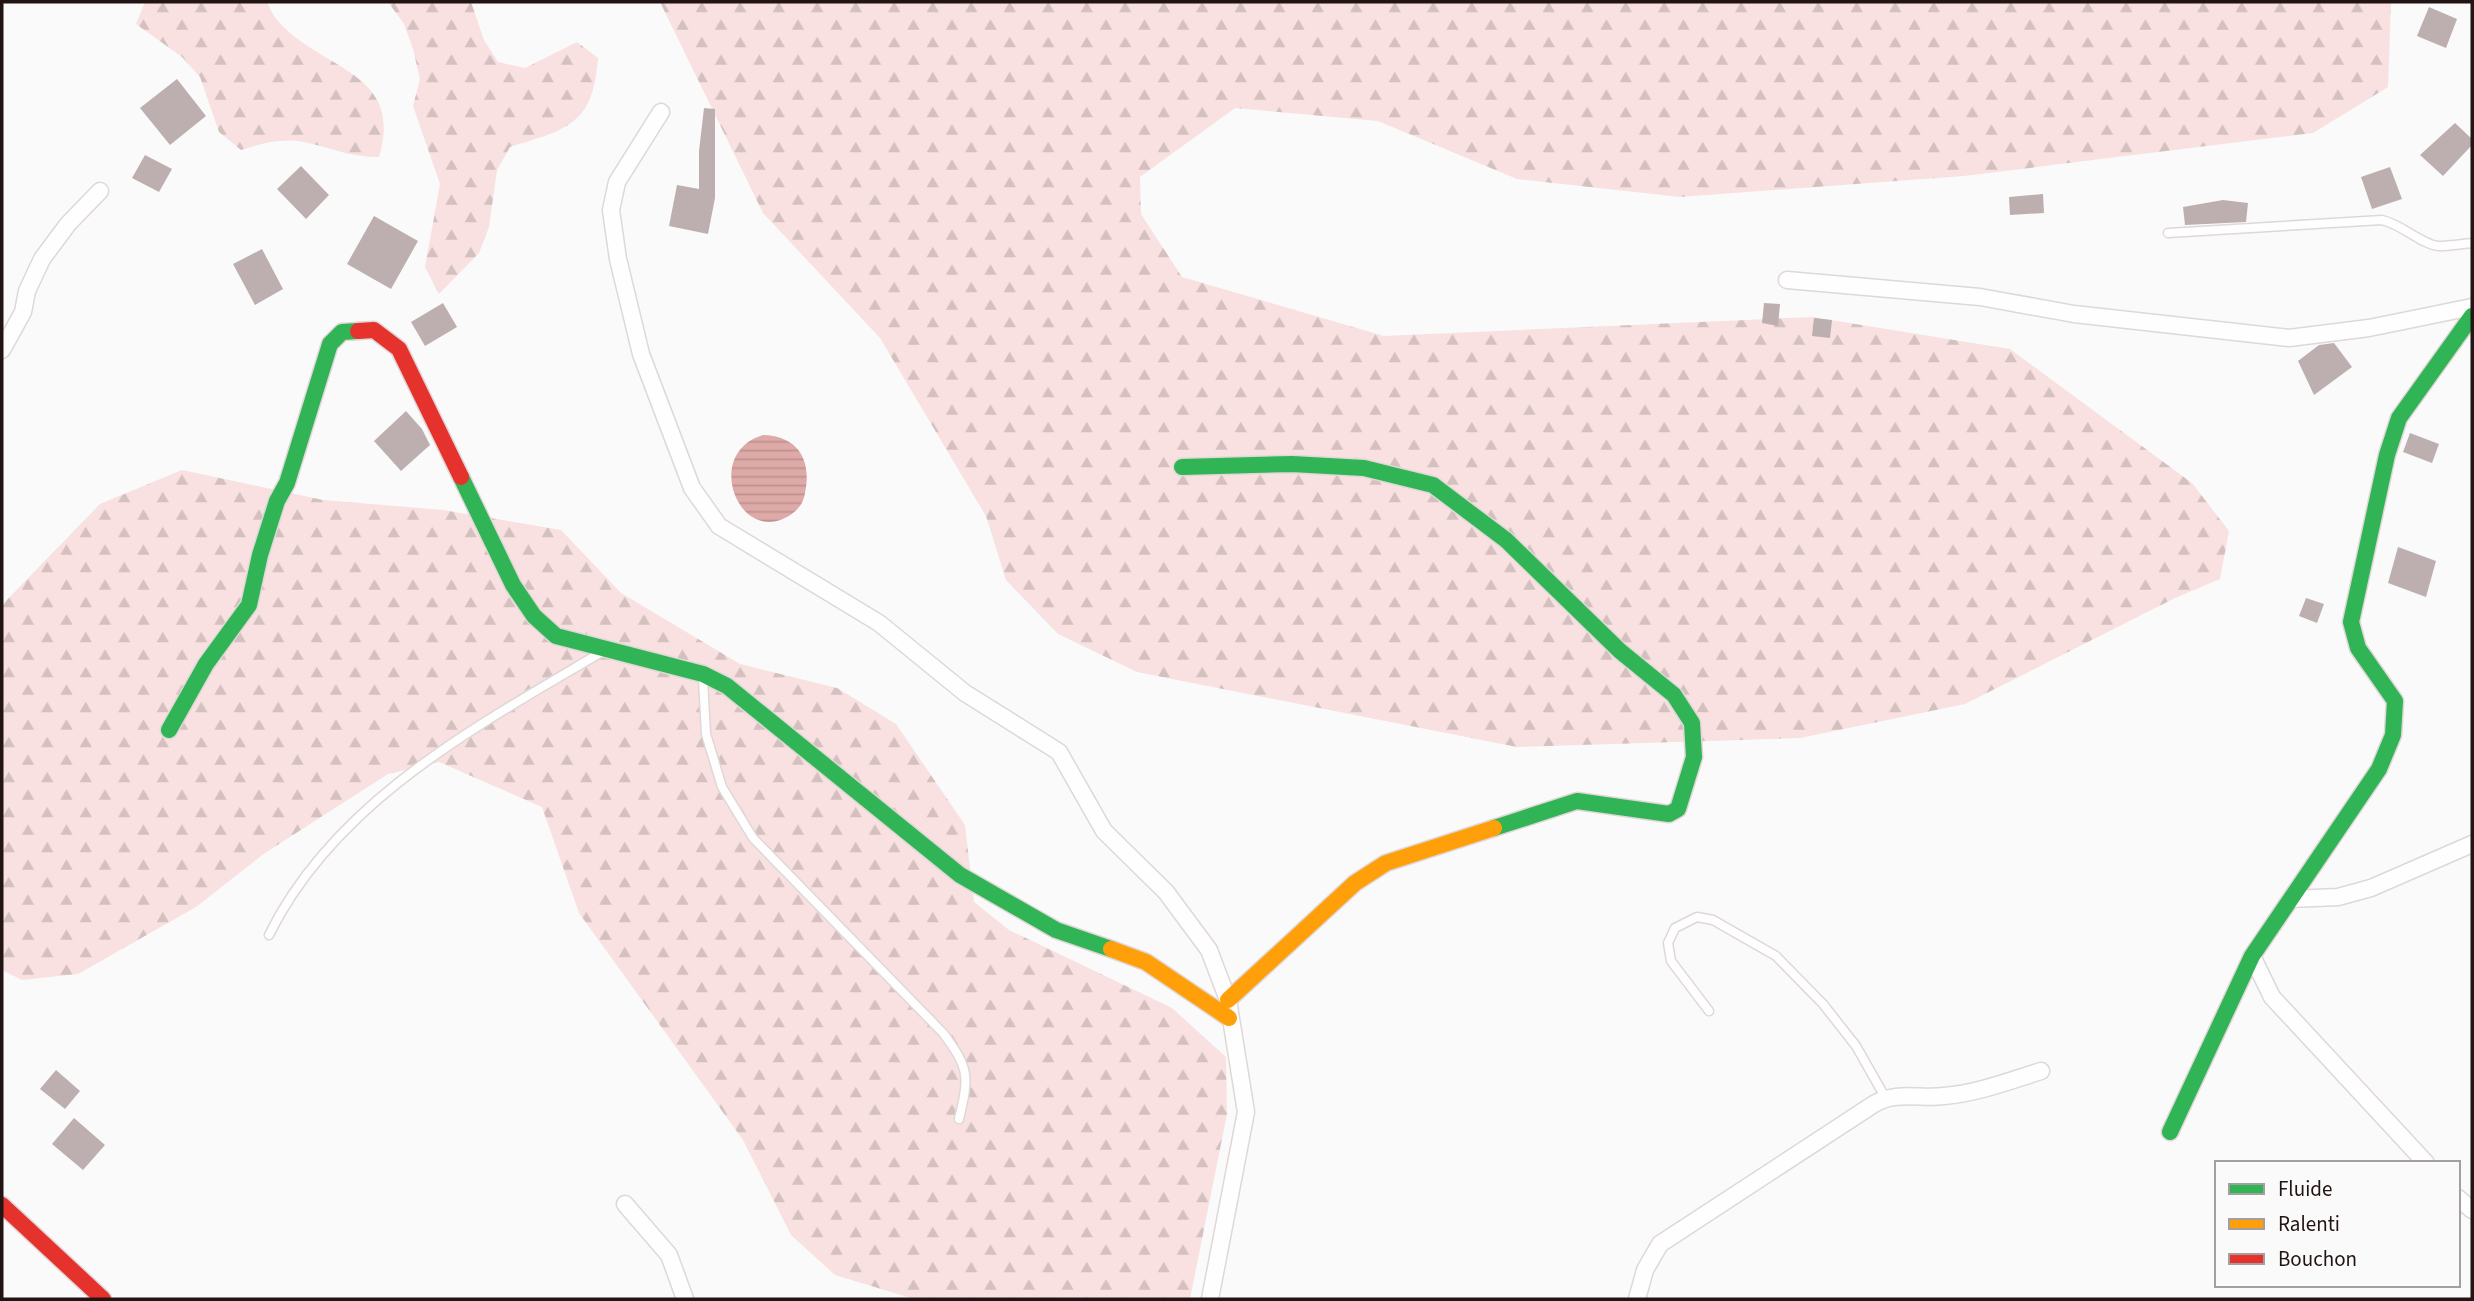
<svg xmlns="http://www.w3.org/2000/svg" width="2474" height="1301" viewBox="0 0 2474 1301" font-family="'Source Sans 3',sans-serif">
	<style>
		.forest { fill: url(#forest-firs) }
		.water { fill: url(#water-rules) }
		.building { fill: #bdafaf }
		.lines { fill: none; stroke-linecap: round; stroke-linejoin: round }
		.lane-casing { stroke: #e0d7d7; stroke-width: 11 }
		.street-casing { stroke: #e0d7d7; stroke-width: 19 }
		.fast-casing { stroke: #e0d7d7; stroke-width: 19 }
		.slow-casing { stroke: #e0d7d7; stroke-width: 19 }
		.jam-casing { stroke: #e0d7d7; stroke-width: 19 }
		.lane { stroke: #fefefe; stroke-width: 8 }
		.street { stroke: #fefefe; stroke-width: 16 }
		.fast { stroke: #30b455; stroke-width: 16 }
		.slow { stroke: #ff9f0a; stroke-width: 16 }
		.jam { stroke: #e5322d; stroke-width: 16 }
	</style>
	<defs>
		<pattern id="forest-firs" width="22" height="20" patternUnits="userSpaceOnUse" patternTransform="scale(1.75)"><rect width="22" height="20" fill="#f8e1e0"/><path d="M5 1l3.5 6h-7zM16 11l3.5 6h-7z" fill="#d4c0bf"/></pattern>
		<pattern id="water-rules" width="6" height="5" patternUnits="userSpaceOnUse" patternTransform="scale(1.75)"><rect width="6" height="5" fill="#deaaa8"/><path d="M0 2.5h6" fill="none" stroke="#be9190"/></pattern>
	</defs>
	<rect width="100%" height="100%" fill="#fafafa"/>
	<path class="forest" d="M145,2H267C270,8 273,16 278,21C320,70 405,71 379,157C344,157 327,145 297,141C277,139 260,144 241,150L219,132L200,77L182,57L136,24Z
		M388,2H471L484,40L498,62L525,68L577,42L598,58C593,125 568,129 510,147L497,170L489,227L479,253L439,294L425,267L440,184L413,106L420,79L413,49L404,24Z
		M660,2H2391L2388,87L2313,133L1964,176L1680,197L1517,179L1378,121L1235,108L1140,177L1141,214L1182,277L1384,336L1812,317L2010,349L2192,483L2229,531L2220,579L2175,598L1965,704L1800,738L1517,747L1137,672L1058,634L1006,580L986,516L880,338L763,213Z
		M182,470L323,500L443,510L561,530L621,593L740,664L837,688L896,724L965,825L974,902L1009,930L1172,1008L1226,1057L1227,1114L1190,1299H914L835,1275L791,1235L743,1140L579,913L542,807L439,762L388,774L265,853L196,907L78,974L22,980L2,970V605L100,504Z"/>
	<path class="water" d="M763,435C798,436 812,460 805,493C803,505 797,511 787,517C738,544 703,453 763,435Z"/>
	<path class="building" d="M2429,7L2457,19L2446,48L2417,36Z
		M177,79L206,116L170,145L140,108Z
		M704,108L715,109V198L708,234L669,226L677,185L699,189V151Z
		M2455,123L2472,139V145L2443,176L2420,155Z
		M145,155L172,169L159,192L132,178Z
		M301,166L329,195L306,219L277,189Z
		M2390,167L2402,199L2372,209L2361,177Z
		M2043,194L2044,213L2010,215L2009,197Z
		M2223,200L2248,203L2246,222L2185,225L2183,207Z
		M374,216L418,241L391,289L347,264Z
		M262,249L283,289L255,305L233,264Z
		M443,303L457,327L425,346L411,322Z
		M1764,303L1780,304L1778,326L1762,323Z
		M1814,318L1832,320L1830,338L1812,336Z
		M2334,343L2352,367L2314,395L2298,361L2319,345Z
		M406,411L422,429L430,445L401,471L374,441Z
		M2410,433L2439,444L2432,463L2403,452Z
		M2398,547L2436,561L2426,597L2388,583Z
		M2306,598L2324,604L2317,623L2299,616Z
		M56,1070L80,1091L65,1109L40,1089Z
		M74,1118L105,1145L83,1170L52,1144Z"/>
	<g class="lines">
		<defs>
			<path id="lane" d="M2168,233L2382,220C2403,225 2421,244 2438,246C2449,246 2461,244 2472,243
				M703,679L706,734L722,787L753,838L943,1033C970,1069 969,1077 959,1119
				M269,935C335,801 477,726 600,653
				M1709,1011L1671,961L1668,943L1675,928L1697,917L1713,920L1776,956L1823,1004L1856,1046L1885,1097"/>
			<path id="street" d="M661,112L617,182L611,210L618,259L641,354L692,488L719,526L879,623L965,693L1059,752L1104,831L1166,892L1209,950L1228,1000L1246,1112L1210,1299
				M1787,280L1980,297L2074,314L2289,338L2369,328L2472,307
				M2,350L23,312L27,291L42,259L68,224L100,191
				M2291,899L2338,897L2371,888L2472,844
				M2252,956L2272,997L2426,1163
				M2458,1198L2472,1210
				M625,1204L669,1255L685,1299
				M1637,1299L1645,1270L1660,1244L1874,1104C1896,1091 1920,1099 1944,1096C1978,1093 2009,1081 2041,1071"/>
			<path id="fast" d="M1182,467L1292,464L1364,468L1433,485L1506,540L1620,651L1674,695L1692,723L1694,757L1678,809L1669,814L1577,801L1494,828
				M461,477L513,585L534,616L556,636L703,674L727,686L960,875L1056,930L1111,949
				M169,730L206,664L249,605L260,555L277,501L287,483L330,344L342,332L358,331
				M2170,1132L2252,956L2379,769L2393,735L2395,701L2358,648L2351,622L2387,455L2399,418L2472,316"/>
			<path id="slow" d="M1111,949L1146,962L1229,1018
				M1228,1000L1355,883L1386,863L1494,828"/>
			<path id="jam" d="M358,331L374,330L399,349L461,477
				M2,1205L103,1299"/>
		</defs>
		<use href="#lane" class="lane-casing"/>
		<use href="#street" class="street-casing"/>
		<use href="#fast" class="fast-casing"/>
		<use href="#slow" class="slow-casing"/>
		<use href="#jam" class="jam-casing"/>
		<use href="#lane" class="lane"/>
		<use href="#street" class="street"/>
		<use href="#fast" class="fast"/>
		<use href="#slow" class="slow"/>
		<use href="#jam" class="jam"/>
	</g>
	<rect width="2474" height="1301" fill="none" stroke="#231414" stroke-width="7"/>
	<rect x="2215" y="1161" width="245" height="126" fill="#fafafa" stroke="#a49e9e" stroke-width="2"/>
	<rect x="2229" y="1184" width="35" height="10" fill="#30b455" stroke="#a49e9e" stroke-width="2"/>
	<text x="2278" y="1196" font-size="21" fill="#231414">Fluide</text>
	<rect x="2229" y="1219" width="35" height="10" fill="#ff9f0a" stroke="#a49e9e" stroke-width="2"/>
	<text x="2278" y="1231" font-size="21" fill="#231414">Ralenti</text>
	<rect x="2229" y="1254" width="35" height="10" fill="#e5322d" stroke="#a49e9e" stroke-width="2"/>
	<text x="2278" y="1266" font-size="21" fill="#231414">Bouchon</text>
</svg>
